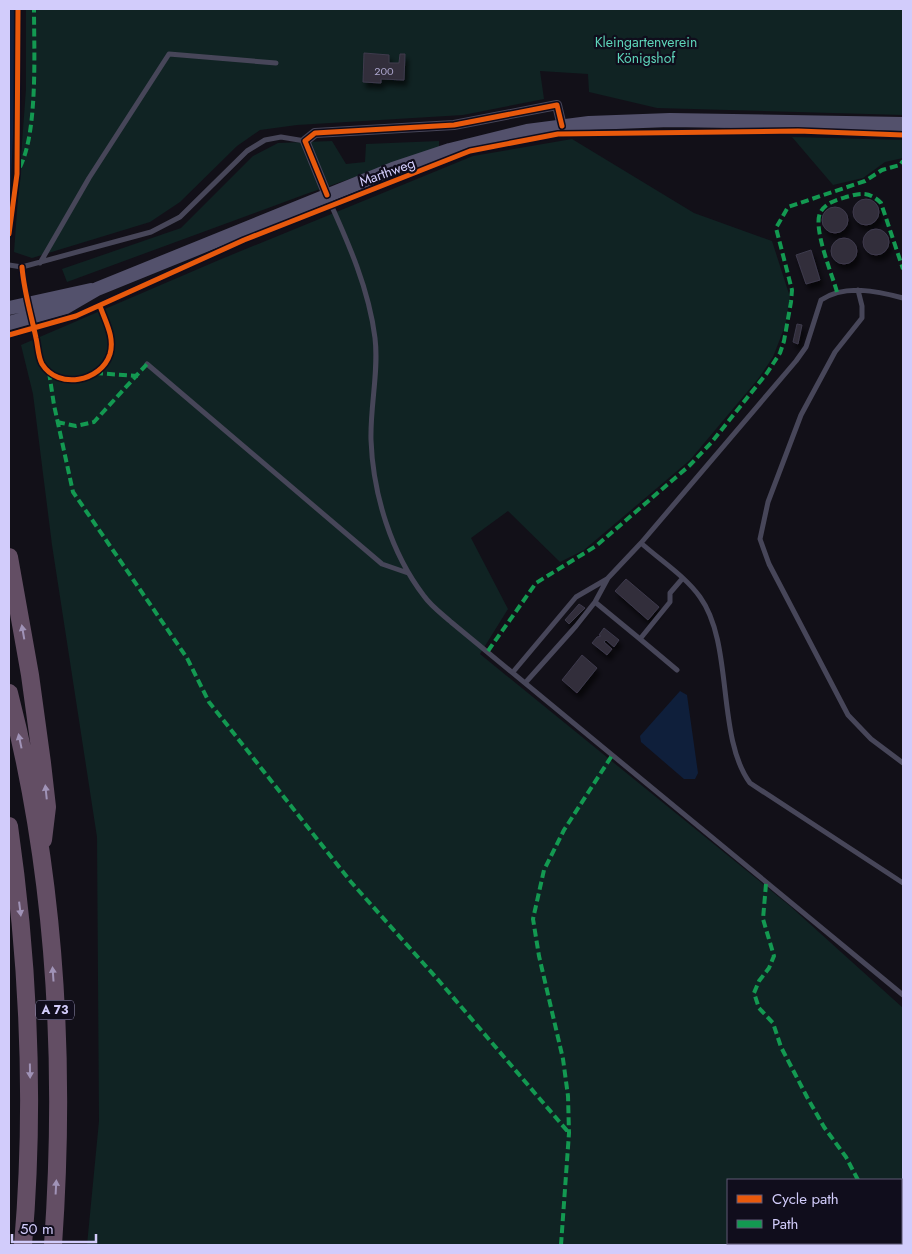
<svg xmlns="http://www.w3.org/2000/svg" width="912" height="1254" viewBox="0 0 912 1254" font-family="Jost,sans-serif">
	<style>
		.green { fill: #102323; fill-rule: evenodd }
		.water { fill: #0f1f3b }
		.building { fill: #302e3b; stroke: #3e3a4c; filter: url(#shadow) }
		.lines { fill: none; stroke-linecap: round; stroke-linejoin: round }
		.service { stroke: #474659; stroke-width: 5 }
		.minor { stroke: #474659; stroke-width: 10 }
		.secondary { stroke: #53516c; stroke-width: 14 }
		.motorway { stroke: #634e64; stroke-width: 18 }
		.quiet { stroke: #139951; stroke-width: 4; stroke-dasharray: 8 4; stroke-linecap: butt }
		.cycleway-casing { stroke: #100d1c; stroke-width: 8 }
		.cycleway { stroke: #e8590c; stroke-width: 5 }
		.oneway { fill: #a093b7 }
		.labels { text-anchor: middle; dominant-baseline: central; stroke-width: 4.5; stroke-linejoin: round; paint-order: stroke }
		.number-label { font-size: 11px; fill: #aaa4cb }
		.shield { fill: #100d1c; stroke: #9893b8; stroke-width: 1 }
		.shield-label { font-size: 12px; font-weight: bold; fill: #d2ccfb }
		.park-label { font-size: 14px; fill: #5ed5ba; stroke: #100d1c }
		.street-label { font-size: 14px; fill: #d2ccfb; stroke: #100d1c }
	</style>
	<defs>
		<filter id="shadow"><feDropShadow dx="3" dy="5.5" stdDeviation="2.5" flood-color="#0009"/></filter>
	</defs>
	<rect width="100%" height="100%" fill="#121018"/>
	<path class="green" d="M26,9H903V115L657,108L589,92L588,74L540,71L544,99L463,115L297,125L260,130L237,146L180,202L150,222L32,258L14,252L26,89Z
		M792,137L903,140V158L885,162L863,178L833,185Z
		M572,139L694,213L772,241L790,297L785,326L773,357L758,379L690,460L584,550L560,562L508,511L471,538L508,609L480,654L790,906L903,1008V1245H87L99,1121L97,837L52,545L33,394L21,345L219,260L473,156ZM728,1180H901V1243H728Z
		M332,141L346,164L365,162L366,144L439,141V148L306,194L67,282L62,269L181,228L253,156L278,143Z"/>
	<path class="water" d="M9,9H15V90L10,202Z
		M680,691L687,695L698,773L695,779H684L641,742L640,736Z"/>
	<path class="building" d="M364,53L389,55V63H399L400,54H405L404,80L381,79V83L363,82Z
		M853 212a13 13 0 1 1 26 0a13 13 0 1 1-26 0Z
		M822 220a13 13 0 1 1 26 0a13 13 0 1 1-26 0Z
		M863 242a13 13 0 1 1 26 0a13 13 0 1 1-26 0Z
		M831 251a13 13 0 1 1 26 0a13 13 0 1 1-26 0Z
		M811,250L820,280L806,284L796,255Z
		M797,324L802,325L798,344L793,342Z
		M626,579L659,607L648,620L615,591Z
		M579,604L585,608L569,624L565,620Z
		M604,628L619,640L614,647L606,640L604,642L612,649L607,655L592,643L597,637L601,636L599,635Z
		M582,655L597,668L577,693L562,680Z"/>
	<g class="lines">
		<path class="service" d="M328,198C348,242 369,289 375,338C379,371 370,406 371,440C373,494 391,553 424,596C431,606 442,614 451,622L903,995
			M40,263L89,178L169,54L276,63
			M9,265L22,267L151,232L180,217L247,151L265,140L281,137L305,141
			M858,290L862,306V318L835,352L801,415L768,502L760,539L769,564L848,715L871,739L903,763
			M147,364L382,564L408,573
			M641,543C660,560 685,576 700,597C734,644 716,737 750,783L903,883
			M595,602L640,639L670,602V593L682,579
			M640,639L677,670
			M513,672L576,597L607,579
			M526,682L576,626L595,602L608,578L641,543L796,361L806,347L821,300C845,284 877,291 903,298"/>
		<path class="minor" d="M327,195L305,141L315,133L454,125L557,105L562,126"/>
		<path class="secondary" d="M9,308L91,290
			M9,323L66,307L97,289L393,169L450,150L527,131L589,123L670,120L903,124"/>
		<path class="motorway" d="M9,557L30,675L42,763L47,807L43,840
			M9,693C55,872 66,1061 53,1245
			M9,826C29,966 35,1105 23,1245"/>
		<path class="quiet" d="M20,167C38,131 34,51 34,9
			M837,292C832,274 813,229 820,213C825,203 836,200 846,197C861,193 869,191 881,203L903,269
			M49,372L54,405L73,492L187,658L209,702L351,882L440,982L569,1133
			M95,373L138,376
			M57,422L76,426L94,422L147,364
			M488,651L536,583L596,546L689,466L711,443L767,373L780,353L784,341L791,302L792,290L776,228L788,207L865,181L882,170L900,165L903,161
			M766,884L763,919L774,956L769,968L759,981L754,993L759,1008L773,1023L781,1047L807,1097L824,1127L846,1157L858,1180
			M898,1243L900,1245
			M561,1245L569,1133L568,1096L563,1059L539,956L533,919L544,870L564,830L613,754"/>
		<defs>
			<path id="cycleway" d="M327,195L305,141L315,133L454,125L557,105L562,126
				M9,234L17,174L18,9
				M22,267C24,292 31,314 36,338C38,346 38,357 42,364C58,390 101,382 110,354C115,337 105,321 100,306
				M9,335L76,316L244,240L470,151L558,134L798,131L903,135"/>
		</defs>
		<use href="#cycleway" class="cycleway-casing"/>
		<use href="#cycleway" class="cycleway"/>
	</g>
	<defs><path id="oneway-solid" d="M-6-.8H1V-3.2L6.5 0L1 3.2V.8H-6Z" transform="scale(1.25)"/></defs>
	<g class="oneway">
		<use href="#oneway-solid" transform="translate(23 632) rotate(-100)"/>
		<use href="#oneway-solid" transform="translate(20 741) rotate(-102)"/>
		<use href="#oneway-solid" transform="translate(46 792) rotate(-96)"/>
		<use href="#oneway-solid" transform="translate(20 909) rotate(83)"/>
		<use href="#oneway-solid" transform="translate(53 974) rotate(-94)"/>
		<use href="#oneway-solid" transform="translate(30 1071) rotate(89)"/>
		<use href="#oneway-solid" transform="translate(56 1187) rotate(-87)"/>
	</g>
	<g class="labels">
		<g class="number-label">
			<text x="384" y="71">200</text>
		</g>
		<rect class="shield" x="36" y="1000.5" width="38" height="19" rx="4"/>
		<g class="shield-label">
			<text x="55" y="1010">A 73</text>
		</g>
		<g class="park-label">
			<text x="646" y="42">Kleingartenverein<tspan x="646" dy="16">Königshof</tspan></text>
		</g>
		<g class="street-label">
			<text transform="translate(387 172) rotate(-20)">Marthweg</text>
		</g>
	</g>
	<rect width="912" height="1254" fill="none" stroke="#d2ccfb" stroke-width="20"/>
	<rect x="727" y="1179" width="175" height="65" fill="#100d1c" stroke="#5e5975"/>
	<rect x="737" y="1195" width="25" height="8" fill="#e8590c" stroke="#5e5975"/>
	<text x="772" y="1204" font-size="15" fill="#d2ccfb">Cycle path</text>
	<rect x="737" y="1220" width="25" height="8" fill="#139951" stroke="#5e5975"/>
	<text x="772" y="1229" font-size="15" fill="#d2ccfb">Path</text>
	<path d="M12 1234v8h84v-8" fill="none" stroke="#d2ccfb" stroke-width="2.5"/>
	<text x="20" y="1234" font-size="15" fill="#d2ccfb" stroke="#100d1c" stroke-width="4" paint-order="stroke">50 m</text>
</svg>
